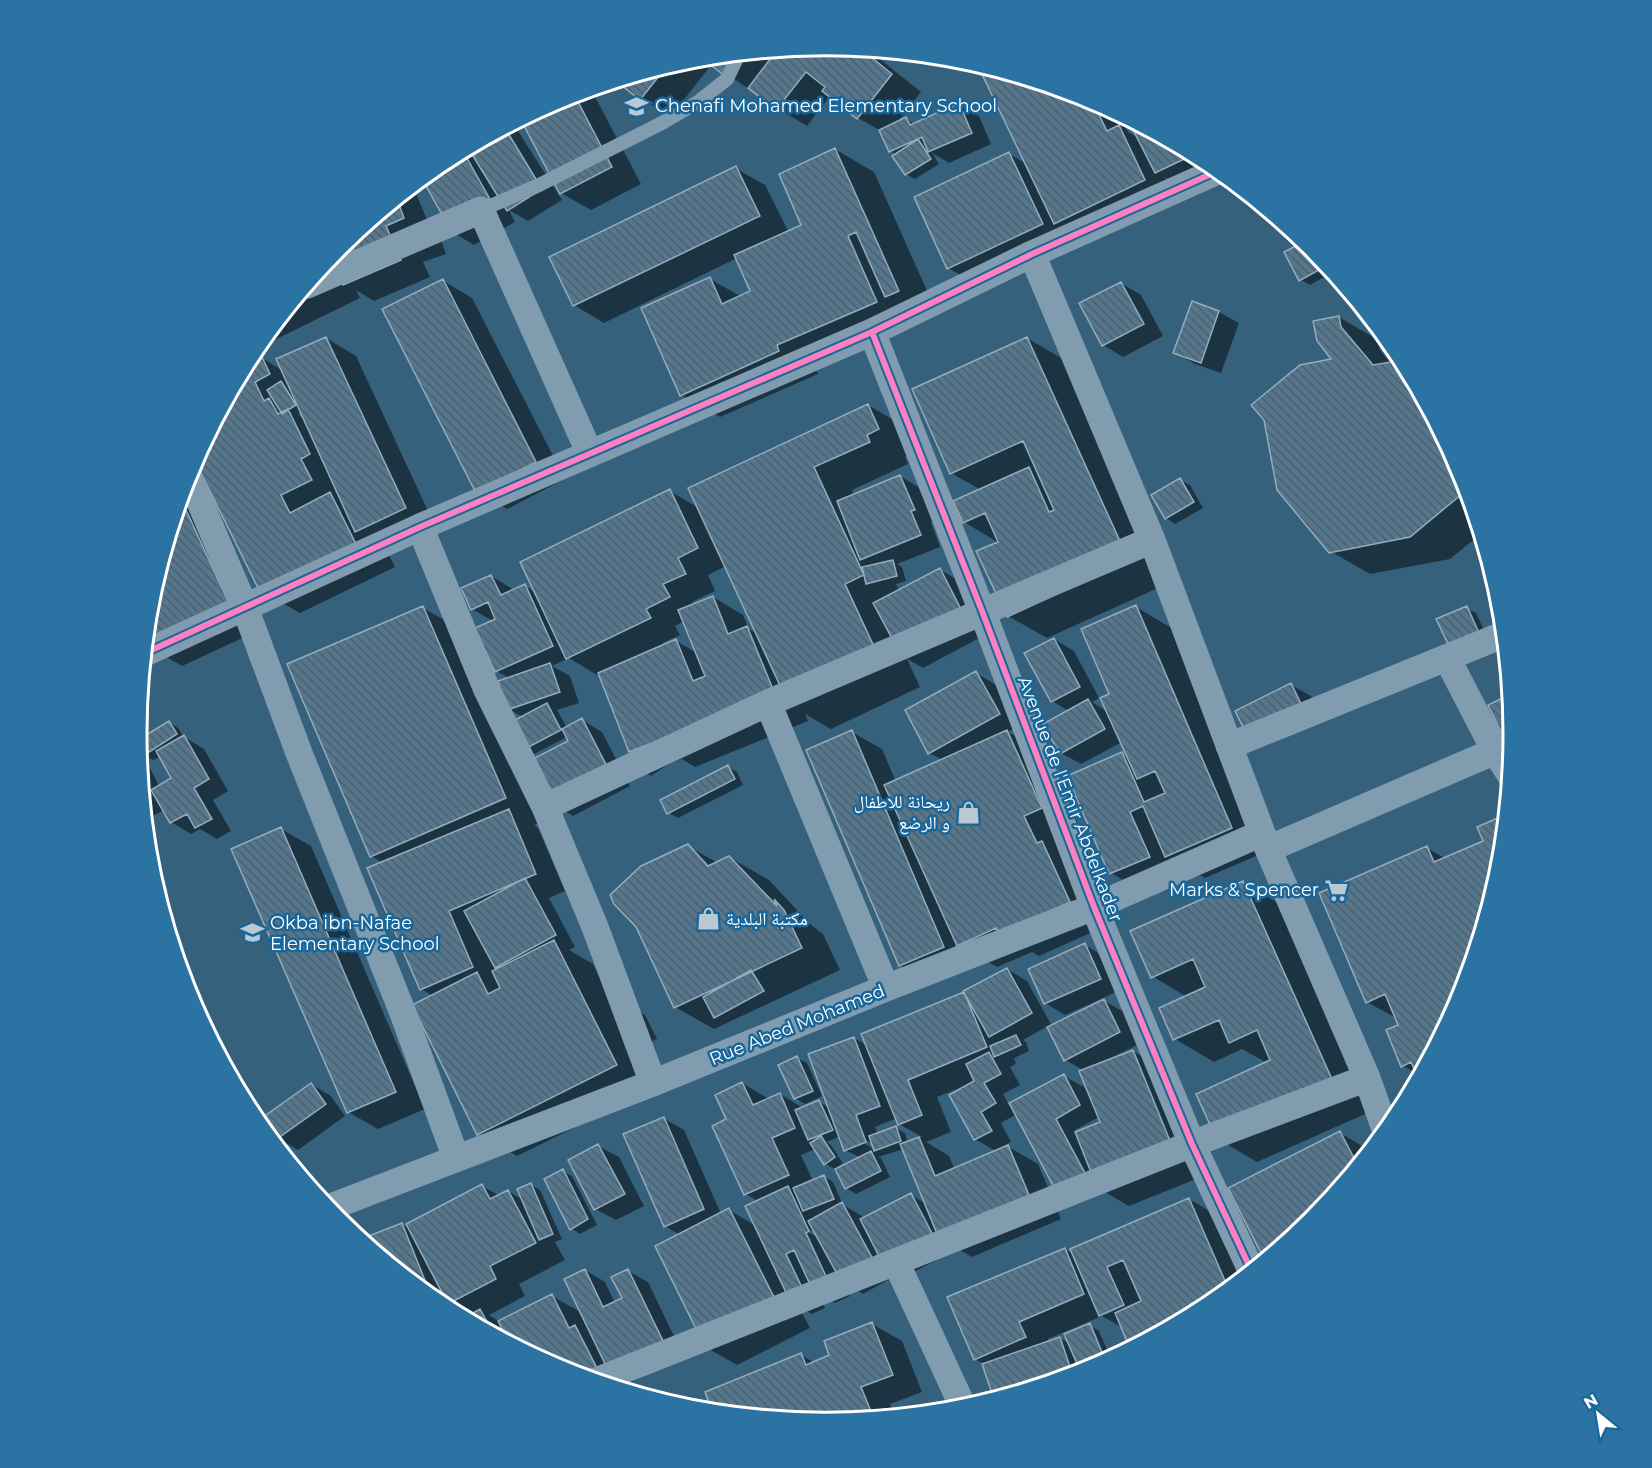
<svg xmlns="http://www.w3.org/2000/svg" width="1652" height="1468" viewBox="0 0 1652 1468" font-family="Montserrat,'Noto Naskh Arabic',sans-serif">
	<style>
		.shadow { fill: #0007; fill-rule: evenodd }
		.building { fill: url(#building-back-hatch); stroke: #95acbc; stroke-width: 1.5 }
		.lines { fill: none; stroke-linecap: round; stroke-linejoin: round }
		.service { stroke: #819caf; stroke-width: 14 }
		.minor { stroke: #819caf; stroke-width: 27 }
		.cycleway-casing { stroke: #19679a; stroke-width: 10 }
		.cycleway { stroke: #ff80c0; stroke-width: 6 }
		.labels { text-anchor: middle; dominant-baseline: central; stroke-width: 5; stroke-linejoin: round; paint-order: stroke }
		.poi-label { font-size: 18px; fill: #fff; stroke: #19679a; text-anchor: start }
		.street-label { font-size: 18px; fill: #fff; stroke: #19679a }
		.rim { fill: none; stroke: #fff; stroke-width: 3 }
	</style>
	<defs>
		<pattern id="building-back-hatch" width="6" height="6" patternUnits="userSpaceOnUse" patternTransform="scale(1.5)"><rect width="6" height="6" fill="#55778d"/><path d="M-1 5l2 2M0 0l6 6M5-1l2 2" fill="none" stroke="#505f69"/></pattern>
	</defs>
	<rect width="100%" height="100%" fill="#36617d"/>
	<path class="shadow" d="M826,45L867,49L921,92L897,123L906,119L915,124L959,105L979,116L991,144L949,163L932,153L939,164L915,179L906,174L897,155L890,151L881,131L858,118L830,96L807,126L777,108L712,64L671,116L641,99L618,81L692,58Z
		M986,66L1090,98L1119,113L1128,132L1140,139L1130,119L1209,161L1186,190L1165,177L1174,197L978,285L948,268L1009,154L1027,164Z
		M591,89L641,184L591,210L561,193L522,119L563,97Z
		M511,125L516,128L562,200L528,221L509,210L515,222L474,245L454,233L423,178L444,161Z
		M835,149L874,172L937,313L815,368L818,374L720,417L681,395L710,279L742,297L752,292L737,258L604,323L574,305L735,168L765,185L789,233L803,226Z
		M413,186L430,227L438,231L446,254L423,262L430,277L374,301L356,290L360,298L254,350L339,247Z
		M1305,243L1314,249L1328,275L1310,285L1301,280Z
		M442,280L472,298L565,479L507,509L477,492Z
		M1121,283L1141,295L1163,336L1123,357L1103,345Z
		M1193,303L1219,312L1239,323L1221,373L1195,364L1175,353Z
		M1339,317L1378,340L1380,350L1391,364L1404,361L1463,471L1482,533L1450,559L1370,574L1330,551L1265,419L1334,360Z
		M326,338L356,356L435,526L386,549L395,567L300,613L261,591L195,459L245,367L262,358L283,371ZM302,412L306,421L298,414Z
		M1027,338L1066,361L1167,584L1047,638L1008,616L999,543L964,522L981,490L951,473Z
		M868,405L907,428L918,451L905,457L908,464L852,490L854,495L900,476L920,488L934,521L931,522L940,547L897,564L902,567L906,581L896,584L899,591L940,570L960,581L987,634L923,668L907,659L920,687L831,729L805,714L808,721L695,767L682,759L669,764L651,776L641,771L637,755L630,751L600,674L597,675L569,658L552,666L570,676L579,703L557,710L567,728L582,720L602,732L630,786L573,816L553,804L570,741L567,737L534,754L524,749L523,717L508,709L509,678L496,671L493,621L472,609L491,576L511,588L513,591L525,586L536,592L670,491L699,508ZM726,566L758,634L749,629L743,615L713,597L694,605L692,602L715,591L708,575ZM684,621L697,653L676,641L664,646L663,643L680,635L675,626Z
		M1180,480L1190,485L1203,508L1175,524L1166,518Z
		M181,499L210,516L262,629L182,666L152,649L150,599Z
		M1136,607L1175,630L1270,850L1205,878L1182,865L1150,896L1111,873L1122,754L1129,758L1122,742L1081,764L1061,753L1069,711L1052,701L1054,639L1074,651L1099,698L1092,702L1108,712L1111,694Z
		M423,608L462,630L545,821L534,825L538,828L565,891L549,898L575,947L569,950L593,964L655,1088L517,1156L478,1134L433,996L421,989L383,863L371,856Z
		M1466,608L1476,613L1484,630L1460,651Z
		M976,673L996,685L1019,726L1008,732L1046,754L1081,830L1062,838L1108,925L1039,956L1032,952L997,967L967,950L930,982L900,965L852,732L882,749L896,782L943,760L929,753Z
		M1291,685L1311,696L1321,717L1268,744Z
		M169,722L178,728L184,737L204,749L228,791L213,800L231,831L217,839L200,829L191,834L171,822L164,810L145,820L140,763L150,768L159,786L174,778L161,756L153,760L144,755L138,741Z
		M728,767L737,772L743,785L678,818L669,813Z
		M1507,816L1502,869L1462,998L1420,1078L1418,1074L1403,1066L1400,1025L1398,1019L1367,1002L1427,848L1446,859L1485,842L1479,828Z
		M281,829L311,846L425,1109L378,1129L348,1112Z
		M688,846L718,863L729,857L769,880L810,924L823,934L840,970L714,1029L675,1007Z
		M1243,883L1282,905L1374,1110L1257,1162L1218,1139L1267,1063L1242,1049L1214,1062L1175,1039L1187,997L1152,976Z
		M1085,945L1105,957L1120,990L1101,999L1124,1012L1139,1044L1115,1056L1116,1058L1133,1051L1163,1069L1206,1175L1129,1206L1103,1191L1078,1204L1058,1192L1017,1114L1001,1123L1011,1142L1005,1145L1038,1164L1061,1219L972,1257L951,1245L954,1251L906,1276H895L863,1294L843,1282L850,1296L835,1303L818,1293L825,1308L812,1314L798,1306L810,1328L737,1365L707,1348L680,1235L665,1226L663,1118L684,1130L721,1214L729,1210L756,1226L759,1202L746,1194L714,1126L728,1120L742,1083L769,1099L780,1094L803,1108L819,1102L830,1108L854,1038L868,1046L1007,969L1027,981L1052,1026L1102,1001L1101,999L1065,1015L1045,1003ZM1048,1026L1065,1060L1085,1071L1090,1094H1088L1084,1087L1064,1076L1009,1105L1003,1094L1020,1085L1010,1067L1016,1064L1014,1058L1029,1051L1026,1042L1023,1040ZM962,1087L975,1139L997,1152L955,1170L949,1156L926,1142L951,1132L937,1097ZM1099,1117L1102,1123L1076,1133L1075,1130ZM897,1118L899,1124L922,1137L908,1143L905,1133L896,1128L878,1134L875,1127ZM840,1136L845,1150L861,1158L846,1188L856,1194L890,1177L881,1158L878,1157L904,1149L927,1204L911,1195L864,1219L862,1216L843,1205L833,1182L824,1176L813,1181L801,1155L815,1149L825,1164L835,1169L843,1163L830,1144L827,1142ZM861,1137L874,1145V1149L859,1140ZM804,1226L817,1234V1237L802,1229Z
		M636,1010L645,1015L657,1039L644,1045Z
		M797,1058L807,1063L822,1096L805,1104L795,1098Z
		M237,1079L247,1085L255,1110L250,1112L234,1081Z
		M311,1084L331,1096L345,1116L298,1150L278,1138Z
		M256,1121L264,1125L269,1136Z
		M1340,1133L1371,1151L1313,1221L1266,1260Z
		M598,1146L619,1157L644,1206L616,1220L595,1209Z
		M562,1171L572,1176L597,1225L580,1234L571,1228Z
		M531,1185L540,1190L562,1239L555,1242L565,1260L519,1284L525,1296L489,1315L500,1322L552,1296L582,1313L585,1270L605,1282L615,1303L624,1299L628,1271L648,1282L684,1357L630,1383L623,1379L629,1391L562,1370L465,1319L471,1316L459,1309L462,1317L443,1307L362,1240L402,1224L410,1229L482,1186L500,1196L508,1191L523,1200Z
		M1189,1199L1228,1222L1250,1273L1208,1307L1132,1348L1123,1328L1102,1316L1048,1339L1049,1342L1060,1338L1070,1344L1090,1325L1099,1331L1111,1359L1089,1371L996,1399L984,1364L975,1359L1065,1249L1074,1255Z
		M872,1324L902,1341L922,1392L890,1404L895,1416L826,1423L691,1410L680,1406L695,1401L714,1412L801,1355L815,1363L831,1356Z"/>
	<path class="building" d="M826,45L860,48L892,74L857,119L822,91L825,87L806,72L776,110L748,88L777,50Z
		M745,53L726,77L701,57Z
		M984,65L1091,98L1107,131L1119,125L1145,180L1054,224L979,68Z
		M667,66L640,100L616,81Z
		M574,94L612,167L560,194L521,120L563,97Z
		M959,103L972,133L928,152L922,137L889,152L879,130L906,117L910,125Z
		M1127,118L1195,154L1155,173Z
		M505,128L542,189L507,211L468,148Z
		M918,139L931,159L905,175L892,156Z
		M835,148L899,291L885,297L856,232L848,236L877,302L777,345L779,351L680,396L641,308L710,277L722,304L750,291L734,255L801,225L779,174Z
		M463,151L496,210L453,234L422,179L444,161Z
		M1009,152L1043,224L947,269L914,197Z
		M736,166L760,216L573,306L549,257Z
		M397,199L404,218L386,226L401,260L343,285L331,256L339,247Z
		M1305,241L1319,270L1299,281L1284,252Z
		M443,279L536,462L476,493L382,309Z
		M1121,282L1144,324L1102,346L1079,303Z
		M1192,301L1219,311L1201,363L1173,353Z
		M1339,316L1341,327L1373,365L1403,360L1463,471L1468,489L1410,537L1329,553L1277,490L1264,420L1251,405L1300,365L1331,359L1317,341L1313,321Z
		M326,337L406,508L355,532L276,359Z
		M1027,337L1129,561L1007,617L976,551L998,542L985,513L963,523L953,501L1029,467L1049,512L1054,510L1023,441L950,474L912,389Z
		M262,357L270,374L255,382L264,401L269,398L278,414L288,409L310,454L301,459L312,480L281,495L290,513L330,492L356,544L260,592L195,461L246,365Z
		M281,381L296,405L282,414L267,390Z
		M868,404L879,429L867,435L870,442L814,467L864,575L845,584L882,664L790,707L688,488Z
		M900,475L915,510L911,511L921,535L860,560L837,501Z
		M1180,478L1194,502L1165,519L1151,495Z
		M670,489L698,548L678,558L686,574L663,584L670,597L646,609L651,618L566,659L520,562Z
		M181,499L233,612L146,640L150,599Z
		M893,560L897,576L866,584L862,567Z
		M940,568L968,623L902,657L873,603Z
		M491,575L501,595L525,584L553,646L495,672L475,628L495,619L488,602L471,610L461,588Z
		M713,596L728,634L747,626L779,704L660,740L629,752L598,673L676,639L693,681L705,676L678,610Z
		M1136,605L1232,828L1165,857L1143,806L1130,812L1150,857L1109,874L1067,776L1122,752L1144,802L1165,793L1155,771L1137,779L1100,698L1109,694L1081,629Z
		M423,606L506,798L370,857L287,664Z
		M1467,606L1479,633L1449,646L1436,619Z
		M1054,638L1080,687L1051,702L1024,653Z
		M550,663L560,692L507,710L498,681Z
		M976,671L1000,714L928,754L905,710Z
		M1291,683L1302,706L1246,733L1235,711Z
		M1511,694L1515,734L1513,757L1488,705Z
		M1088,699L1105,729L1060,754L1043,724Z
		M547,703L561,730L523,750L509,723Z
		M582,718L611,774L552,805L529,761L568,741L562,729Z
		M169,721L177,734L143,756L139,749L138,740Z
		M852,730L944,947L899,966L806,750Z
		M1007,730L1042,808L1024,816L1037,843L1042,841L1070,902L999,935L996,928L957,946L884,785Z
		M184,735L209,779L194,788L212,819L195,828L187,814L170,823L151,790L171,778L156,751Z
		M728,765L735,779L667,814L660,800Z
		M141,777L151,795L143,799Z
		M509,809L536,874L449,911L473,967L420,990L367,868Z
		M1507,814L1502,869L1462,998L1419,1080L1411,1062L1401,1067L1386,1030L1398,1025L1385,994L1366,1003L1319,893L1427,846L1434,862L1483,841L1477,827Z
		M281,827L396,1092L347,1113L231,849Z
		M688,844L708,866L729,856L777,906L774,899L784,910L802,948L674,1008L636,927L614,904L610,895L641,866Z
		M525,878L556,935L495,968L464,911Z
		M1243,881L1336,1088L1217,1140L1196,1094L1270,1060L1257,1030L1229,1043L1219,1020L1173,1040L1159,1008L1205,987L1193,959L1151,978L1130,931Z
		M554,940L617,1065L477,1135L412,1005L477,972L488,994L500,988L492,971Z
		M1085,943L1101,979L1044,1004L1028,969Z
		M1007,968L1032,1013L989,1037L963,991Z
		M751,970L764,991L714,1018L703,997Z
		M964,992L987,1047L908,1080L922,1115L898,1125L861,1034Z
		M1104,999L1120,1032L1064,1061L1047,1027Z
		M1016,1035L1021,1045L994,1057L990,1046Z
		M854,1037L880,1106L856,1115L866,1142L844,1151L808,1054Z
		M1133,1050L1177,1158L1098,1190L1075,1132L1100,1122L1079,1071Z
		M989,1052L1001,1074L984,1083L996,1103L981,1112L992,1131L974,1140L949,1095L974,1081L966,1064Z
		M797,1056L813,1091L794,1099L778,1065Z
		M1064,1074L1080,1105L1056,1119L1087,1177L1057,1193L1009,1103Z
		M237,1078L247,1105L233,1079Z
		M742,1082L753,1105L780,1093L795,1128L772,1138L789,1175L744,1195L712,1126L726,1119L715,1095Z
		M311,1083L326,1104L277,1139L262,1118Z
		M819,1100L833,1130L808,1140L795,1110Z
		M664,1117L704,1209L664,1227L623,1134Z
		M896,1126L901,1141L874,1151L869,1136Z
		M1340,1131L1358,1166L1313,1221L1265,1261L1228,1188Z
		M821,1136L835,1157L824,1165L810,1143Z
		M919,1137L935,1176L1008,1145L1032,1202L940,1241L900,1144Z
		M598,1144L625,1194L594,1210L568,1160Z
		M871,1151L881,1171L845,1189L835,1169Z
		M563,1169L588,1219L570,1230L544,1179Z
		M824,1175L834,1199L803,1211L793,1188Z
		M531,1183L553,1234L539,1240L517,1189Z
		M482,1184L490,1199L508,1190L536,1243L490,1266L496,1279L448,1304L406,1224Z
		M788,1186L809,1231L806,1233L830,1285L814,1293L794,1250L786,1254L806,1296L791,1303L745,1206Z
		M911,1193L935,1239L884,1266L860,1219Z
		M1189,1198L1229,1290L1208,1307L1130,1349L1115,1313L1141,1301L1123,1260L1107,1267L1124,1305L1099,1316L1070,1249Z
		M842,1202L876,1265L842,1283L808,1221Z
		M729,1208L781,1311L706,1349L655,1246Z
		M402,1223L432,1298L361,1239Z
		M1065,1248L1084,1294L1019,1322L1026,1337L974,1360L947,1297Z
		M585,1269L603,1307L622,1298L611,1277L628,1269L665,1345L609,1372L564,1279Z
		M552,1294L569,1328L575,1325L603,1380L600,1382L562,1370L509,1342L498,1321Z
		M480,1309L494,1334L464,1318Z
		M872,1322L893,1375L861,1387L870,1409L837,1422L826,1423L712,1412L705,1392L801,1353L806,1365L829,1355L824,1341Z
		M1090,1323L1106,1362L1081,1373L1064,1334Z
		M1060,1337L1071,1370L1042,1380L1043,1385L994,1399L982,1364Z
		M696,1399L699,1411L678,1406Z"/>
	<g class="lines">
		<path class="service" d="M481,210L537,186L662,123L698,102L727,79L739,54"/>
		<path class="minor" d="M1032,254L1152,540L1268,849L1367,1078L1386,1132
			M307,285L481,210L590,454
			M872,332L982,611L1094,907L1192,1144L1252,1272
			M188,474L245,608L299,753L403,1013L456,1158
			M420,527L487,690L545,807L595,927L653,1083
			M145,653L420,527L872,332L1032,254L1220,170
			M1447,658L1495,751L1511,776
			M768,703L886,988
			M1229,746L1505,634
			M545,807L768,703L1152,540
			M1268,849L1495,751
			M328,1208L653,1083L886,988L1094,907L1262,833
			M896,1262L964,1409
			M596,1381L1192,1144L1367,1078"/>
		<defs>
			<path id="cycleway" d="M872,332L982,611L1094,907L1192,1144L1252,1272
				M145,653L420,527L872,332L1032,254L1220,170"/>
		</defs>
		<use href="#cycleway" class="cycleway-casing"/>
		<use href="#cycleway" class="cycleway"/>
	</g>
	<defs>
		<symbol id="school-bare" viewBox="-9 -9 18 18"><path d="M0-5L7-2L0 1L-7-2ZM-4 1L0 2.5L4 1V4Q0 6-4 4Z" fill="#b9c8d2" stroke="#19679a" stroke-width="2.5" paint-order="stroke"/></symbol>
		<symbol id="shop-bare" viewBox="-9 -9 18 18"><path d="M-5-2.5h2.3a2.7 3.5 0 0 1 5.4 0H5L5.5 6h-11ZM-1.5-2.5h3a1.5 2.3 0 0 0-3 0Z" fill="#b9c8d2" stroke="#19679a" stroke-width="2.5" paint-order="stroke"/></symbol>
		<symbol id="supermarket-bare" viewBox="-9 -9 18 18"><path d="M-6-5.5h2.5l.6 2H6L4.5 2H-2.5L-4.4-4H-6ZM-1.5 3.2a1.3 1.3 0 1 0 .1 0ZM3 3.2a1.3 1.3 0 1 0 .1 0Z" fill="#b9c8d2" stroke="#19679a" stroke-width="2.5" paint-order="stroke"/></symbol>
	</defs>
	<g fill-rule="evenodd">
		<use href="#school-bare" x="620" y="90" width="33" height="33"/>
		<use href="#shop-bare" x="952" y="796" width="33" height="33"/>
		<use href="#supermarket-bare" x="1320" y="874" width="33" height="33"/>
		<use href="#shop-bare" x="692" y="902" width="33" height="33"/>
		<use href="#school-bare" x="236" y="916" width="33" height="33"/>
	</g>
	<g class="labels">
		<g class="poi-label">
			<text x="655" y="106">Chenafi Mohamed Elementary School</text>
			<text x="950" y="802" text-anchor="end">ريحانة للاطفال<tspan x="950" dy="21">و الرضع</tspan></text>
			<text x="1319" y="890" text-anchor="end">Marks &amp; Spencer</text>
			<text x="726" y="919">مكتبة البلدية</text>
			<text x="270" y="923">Okba ibn-Nafae<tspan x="270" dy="21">Elementary School</tspan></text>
		</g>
		<g class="street-label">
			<text transform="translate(1070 799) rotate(69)">Avenue de l'Emir Abdelkader</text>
			<text transform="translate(797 1025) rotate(-22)">Rue Abed Mohamed</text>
		</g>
	</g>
	<path d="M0 0H1652V1468H0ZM147 734a678 678 0 1 1 1356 0a678 678 0 1 1-1356 0Z" fill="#2b73a2" fill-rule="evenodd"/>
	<path class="rim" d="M147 734a678 678 0 1 1 1356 0a678 678 0 1 1-1356 0Z"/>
	<g transform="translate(1598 1414) rotate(330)" stroke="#19679a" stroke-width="4.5" paint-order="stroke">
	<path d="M0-4.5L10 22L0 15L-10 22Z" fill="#ffffff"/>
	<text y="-9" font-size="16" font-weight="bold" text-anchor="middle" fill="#ffffff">N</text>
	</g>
</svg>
